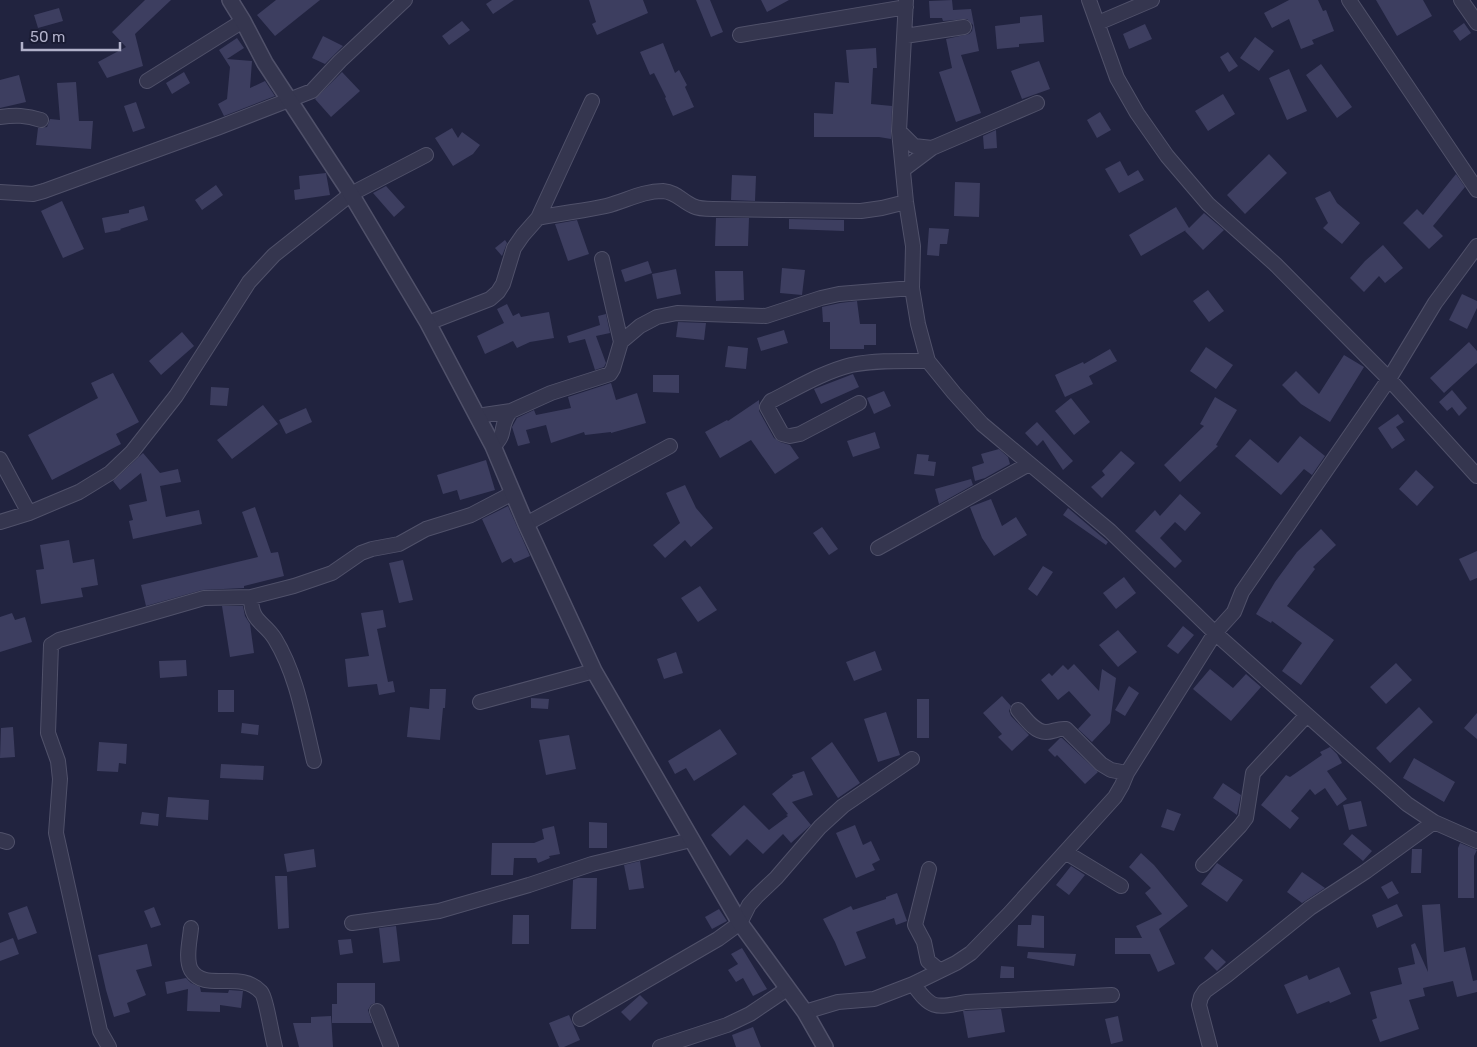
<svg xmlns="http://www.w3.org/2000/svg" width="1477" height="1047" viewBox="0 0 1477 1047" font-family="Rubik,sans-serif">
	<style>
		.building { fill: #3d3e60 }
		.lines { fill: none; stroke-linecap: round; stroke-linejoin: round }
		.minor-casing { stroke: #50516a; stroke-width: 16 }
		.tertiary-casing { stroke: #50516a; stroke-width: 18 }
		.minor { stroke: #35364f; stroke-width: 14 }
		.tertiary { stroke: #35364f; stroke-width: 15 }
	</style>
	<rect width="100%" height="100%" fill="#21233f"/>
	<path class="building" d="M145,0H171L135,34L143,66L107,78L98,62L126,47L112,32Z
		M276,0H320L275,36L257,15Z
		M492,0H514L493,14L486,4Z
		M589,0H643L648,13L597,35L592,24L596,22Z
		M696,0H710L723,32L711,37Z
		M761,0H789L767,12Z
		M952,0L953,10L971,9L979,51L961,55L981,113L956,122L939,72L952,68L946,39L969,34L972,31L973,25L967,19L943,21L942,18H930L929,1Z
		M1289,0H1318L1323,11L1326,10L1334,31L1312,40L1314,44L1301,49L1289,19L1272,28L1264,13Z
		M1376,0H1423L1432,16L1397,36Z
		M59,8L63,21L38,28L34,15Z
		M1042,15L1044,42L1019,44V47L997,49L995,26L1020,23V17Z
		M462,21L470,30L449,45L442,36Z
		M1464,23L1471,33L1460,41L1453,31Z
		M1145,24L1152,39L1129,49L1123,34Z
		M323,36L343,46L325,64L312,58Z
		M1255,37L1274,51L1259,71L1240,58Z
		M237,38L244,48L227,59L252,61L250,88L265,81L275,96L224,116L218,104L227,99L230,67L219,50Z
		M663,43L675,73L679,70L687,85L685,87L694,107L673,116L665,98L666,97L654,73L650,75L640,52Z
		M876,48L877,68H873L871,104L892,106L891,139L879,137H814V113L833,114L835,82L849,83L846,50Z
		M1228,52L1238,66L1229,72L1220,57Z
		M1039,61L1050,89L1022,99L1011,71Z
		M1321,64L1352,107L1337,118L1306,75Z
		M1289,69L1307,111L1287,120L1269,78Z
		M184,72L190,83L172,94L166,83Z
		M342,72L360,91L331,117L315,99Z
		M19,75L26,102L0,108V80Z
		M76,82L79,121H93L91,149L36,145L38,128L47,127L50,119L60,120L57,83Z
		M1223,94L1235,114L1208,131L1195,111Z
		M136,102L145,128L133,132L124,106Z
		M1100,112L1111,130L1097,138L1087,120Z
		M452,128L458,138L462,132L480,145L473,154L453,166L435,138Z
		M996,130L997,148L984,149L983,136Z
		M1269,154L1287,173L1245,214L1227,195Z
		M1120,161L1128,176L1138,170L1144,180L1119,193L1105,169Z
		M326,173L330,195L295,200L294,190L300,189L299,176Z
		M1456,174L1465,187L1433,226L1443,236L1429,249L1403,223L1417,209L1423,215Z
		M732,175L756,176L755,201L731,200Z
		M955,182L980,183L979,217L954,216Z
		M216,185L223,195L202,210L195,200Z
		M386,186L405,207L394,217L373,193Z
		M1330,191L1337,203L1360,223L1342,244L1323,228L1328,223L1315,198Z
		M62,201L84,249L63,258L41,211Z
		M144,206L148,220L120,229L121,230L105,233L102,218L129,213V210Z
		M1176,207L1189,228L1204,213L1224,230L1203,250L1185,231L1186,230L1141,256L1129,235Z
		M716,218H749L748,246H715Z
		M789,219L844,220V231L789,229Z
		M577,220L589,254L568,261L555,224Z
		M929,228L949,229L947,244H940L939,256L927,255Z
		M505,240L507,243L502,256L495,248Z
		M1383,245L1403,268L1385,283L1379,276L1364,292L1350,278L1365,261Z
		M648,261L652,273L625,282L621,270Z
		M782,268L805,270L802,295L780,293Z
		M676,269L681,294L657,299L652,274Z
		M715,271H743L744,300L716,301Z
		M1208,290L1224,311L1209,322L1193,301Z
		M1462,294L1477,301V308L1467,329L1449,320Z
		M857,301L860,324H876V345H864V349H830V322H823L822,307L840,303Z
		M507,304L513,316L519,313L521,317L549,312L554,338L530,342L517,348L513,341L485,354L477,336L504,323L497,309Z
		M606,314L610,333L596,336L606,363L604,367L595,370L585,339L569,343L567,336L600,325L598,316Z
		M678,322L706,323L704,340L676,337Z
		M784,330L788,343L761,351L757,338Z
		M182,332L194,346L161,375L149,361Z
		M1469,342L1477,351V363L1444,393L1430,378Z
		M728,346L748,348L746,369L725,367Z
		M1206,347L1233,365L1216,389L1190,371Z
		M1110,349L1117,361L1089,376L1093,384L1065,397L1055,375L1083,362L1084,364Z
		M1344,355L1364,367L1330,422L1301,404L1282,385L1296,371L1319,394Z
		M113,373L139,422L116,434L121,444L52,480L28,435L98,398L91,383Z
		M853,374L859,387L821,404L814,389Z
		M653,375H679V393L653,392Z
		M611,383L616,400L637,393L646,423L611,433V432L585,435L584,432L551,443L546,425L526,430L530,443L518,446L512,427L517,418L534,410L536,415L571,408L568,397Z
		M211,387L229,388L227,406L210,405Z
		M1452,390L1467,408L1459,416L1452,407L1447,411L1439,402Z
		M884,391L891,406L874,414L867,398Z
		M1215,397L1237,410L1216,445L1218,446L1180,482L1164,465L1204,426L1200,424Z
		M1071,398L1090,422L1074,435L1055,411Z
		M759,400V411L774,438L780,442L790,445L799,458L775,474L751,440L720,458L705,432L727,420L728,421Z
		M263,405L278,424L232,459L217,440Z
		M306,408L312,422L286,434L279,420Z
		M1398,414L1404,422L1396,427L1405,440L1392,449L1378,428Z
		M1037,422L1073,461L1063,470L1043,440L1037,446L1025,433Z
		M875,432L880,448L853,457L847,441Z
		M1300,436L1325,456L1312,475L1304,469L1281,495L1235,456L1250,439L1278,463Z
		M999,449L1008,457L1010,464L985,478L975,481L972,467L984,463L981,454Z
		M1121,451L1135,463L1102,498L1091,487L1105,475L1102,471Z
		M143,453L160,473L178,469L181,482L160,486L166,517L199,510L202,524L133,539L129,521L133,520L129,505L147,501L141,473L120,490L113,481Z
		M917,454L929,455L928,461L936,462L934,476L914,474Z
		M486,460L495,490L460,500L457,490L443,494L437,475Z
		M1416,470L1434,487L1417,506L1399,489Z
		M971,479L973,485L939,504L935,489Z
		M685,485L696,508L713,528L691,547L685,540L665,558L653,545L680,523L666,493Z
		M1180,494L1201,513L1185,531L1175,522L1160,538L1182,561L1175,568L1135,531L1155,510L1160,516Z
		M991,499L1002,526L1016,517L1027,535L994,556L982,538L970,507Z
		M508,506L530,556L514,563L511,558L502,563L482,519Z
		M255,507L271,553L278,552L284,576L244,586V588L202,590L146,606L141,585L258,557L242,512Z
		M1068,508L1108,542L1106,545L1063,515Z
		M822,527L838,549L829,555L813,533Z
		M1321,529L1336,545L1313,567L1315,569L1287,606L1334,640L1301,685L1282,671L1302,643L1272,621L1271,623L1256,614L1275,582L1297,552Z
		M69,540L73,563L94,559L98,585L81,588L83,597L41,604L36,570L44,569L40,545Z
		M1477,551V578L1470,581L1459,559Z
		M403,560L413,600L399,603L389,563Z
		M1043,566L1053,572L1037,596L1028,589Z
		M1124,577L1136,593L1116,609L1103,593Z
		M700,586L717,610L698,622L681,598Z
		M222,606H243L245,616L250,624L254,653L230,657Z
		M383,610L386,627L377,629L388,682L393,681L395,692L379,695L377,684L348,687L345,659L369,656L361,613Z
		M12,613L15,620L25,617L32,642L0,652V617Z
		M1183,626L1194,635L1178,654L1167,646Z
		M1118,630L1137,652L1118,667L1099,645Z
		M875,651L882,670L854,681L846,662Z
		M676,652L683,673L664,679L657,659Z
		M186,660L187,676L160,678L159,661Z
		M1396,663L1412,680L1386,704L1370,687Z
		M1074,664L1099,691L1102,669L1116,678L1110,723L1092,742L1078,729L1091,715L1069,691L1058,700L1041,680L1049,673L1052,676L1063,665L1068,670Z
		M1210,669L1233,688L1246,674L1261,687L1231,721L1193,689Z
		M1129,686L1139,693L1125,716L1115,710Z
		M430,689H446L445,708H443L440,740L407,737L410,707L429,709Z
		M218,690H234V712H218Z
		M1002,696L1011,706L1009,711L1011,716L1029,735L1012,751L998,737L1002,734L983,713Z
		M531,698L549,699L548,709L531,708Z
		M917,699H929V738H917Z
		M1419,707L1433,722L1390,763L1376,748Z
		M886,712L900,755L878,762L864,719Z
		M1477,713V739L1464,728Z
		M242,723L259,725L258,735L241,733Z
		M13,727L15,757L0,758L1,728Z
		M720,729L737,754L694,781L686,768L675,774L668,761Z
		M569,735L576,769L546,775L539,740Z
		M1060,738H1062L1098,772L1085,784L1057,755L1055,757L1048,750Z
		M99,742L127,744L126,764L119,763L118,772L97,771Z
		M832,742L860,783L838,798L811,758Z
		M1330,747L1337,754L1342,763L1327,771L1347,799L1337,806L1325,788L1315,795L1310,789L1291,811L1299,818L1290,829L1261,805L1286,775L1290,777L1322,755L1320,752Z
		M1414,758L1455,782L1444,802L1403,778Z
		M221,764L264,766L263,780L220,778Z
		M804,771L813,795L792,802L811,825L791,843L783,834L763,854L747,839L730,856L711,835L744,805L769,830L788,816L786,815L788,814L772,794L793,777L792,775Z
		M1223,783L1241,795L1237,815L1213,798Z
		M168,797L209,800L208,820L166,817Z
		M1361,801L1367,826L1349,830L1343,805Z
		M1167,809L1181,814L1174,831L1161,827Z
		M142,812L159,814L158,826L140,824Z
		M589,822L607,823V848H589Z
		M855,825L863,845L871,841L880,860L872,864L875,870L856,878L836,833Z
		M554,826L560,854L549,856L550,858L538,863L536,858H514L513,875H491L492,843H534L544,839L542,829Z
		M1352,834L1372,851L1363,861L1343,844Z
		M1460,843L1477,850L1474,856V898H1458V848Z
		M314,849L316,867L287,872L284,854Z
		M1412,849H1422L1421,873H1411Z
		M1141,853L1154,865L1188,906L1159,929L1175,964L1158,972L1150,954H1115V938H1142L1136,926L1162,914L1145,893L1151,888L1129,867Z
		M640,861L644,888L629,890L624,865Z
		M1217,863L1243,880L1227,902L1201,884Z
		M1071,866L1085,875L1069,895L1056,885Z
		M1302,872L1325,888L1302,903L1287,892Z
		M275,876H287L289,928L278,929Z
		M578,878H597L596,929H571L573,880Z
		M1392,881L1399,893L1388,899L1381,887Z
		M897,893L907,921L896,925L894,918L856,932L866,958L845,966L835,942L823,919L851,906L853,910L886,899V897Z
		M1397,904L1403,916L1377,928L1372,915Z
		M1440,904L1444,952L1465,947L1473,981L1477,980V992L1457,997L1453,981L1423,988L1425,996L1409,1000L1419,1029L1380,1042L1372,1020L1377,1018L1370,992L1402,984L1398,968L1415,964L1411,945L1415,943L1428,972L1422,905Z
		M27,906L37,933L18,940L8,913Z
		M154,907L161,925L151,928L144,911Z
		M719,909L727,921L712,929L705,917Z
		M513,915H529V944H512Z
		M1032,915L1044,916V948L1017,946L1018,925H1031Z
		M396,926L400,961L383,963L379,928Z
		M13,938L19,954L0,961V943Z
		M351,939L353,953L340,955L338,940Z
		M147,944L152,966L136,970L146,995L127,1003L130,1012L114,1017L106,990L98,955Z
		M742,948L767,989L753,996L743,978L736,982L728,970L738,964L731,954Z
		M1212,949L1226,962L1217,971L1204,958Z
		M1028,952L1076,954L1074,966L1027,958Z
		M1001,966L1014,967V978H1000Z
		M1339,967L1351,994L1330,1003L1329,1001L1297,1014L1284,985L1307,975L1309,980Z
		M186,978L191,983L200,987L201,992L228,993L229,990L243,991L241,1008L220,1005V1012L187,1011L188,989L167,994L165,982Z
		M337,983H375V1003L371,1005L368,1010L372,1023H332V1004H337Z
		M640,995L648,1003L630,1021L621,1012Z
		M1001,1009L1005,1032L968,1038L963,1011Z
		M569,1015L580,1040L564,1047H559L549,1023Z
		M331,1016L333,1047H299L293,1023H311V1017Z
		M1118,1016L1123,1041L1111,1044L1105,1019Z
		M753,1027L761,1047H736L732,1035Z"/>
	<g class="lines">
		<defs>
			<path id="minor" d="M906,0L899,131L906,202L913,246L912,288L918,324L928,361L954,393L982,424L1110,531L1215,633L1407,804L1434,822L1477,841
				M1089,0L1117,78L1137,113L1167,156L1208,204L1275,264L1389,379L1477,476
				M1349,0L1477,190
				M1461,0L1477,23
				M1098,23L1152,0
				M740,35L906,7
				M905,36L964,27
				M147,81L243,21
				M0,117C15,115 26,115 41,120
				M899,131L914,146L932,148
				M904,169L932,148L1037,103
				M0,192L33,194L44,191L217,128L312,91L340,61L405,0
				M538,218C560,213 584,211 606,206C626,201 642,191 663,191C676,192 682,201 693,206C699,209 706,209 713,209L861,211L882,208L906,202
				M428,323L490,299L498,292L503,284L514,248L523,235L538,218L592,101
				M621,342L640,326L657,317L677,313L766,316L821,298L839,294L912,288
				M859,403L800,434L790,436L782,434L767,407L771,401C797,388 823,372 851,365C876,360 903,361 928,361
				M477,416L511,411L551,393L610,374L613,369L621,342L602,259
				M493,446C508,434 498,426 511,411
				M0,459L29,513
				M0,522L29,513L79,492L110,473L132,452L176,396L249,282L274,255L351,194L426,155
				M526,524L670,446
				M878,548L1029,464
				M251,597C251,623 264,621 275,639C297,675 304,720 314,761
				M480,702L594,671
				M1018,710C1025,718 1034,732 1046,732C1053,732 1058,728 1066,729L1101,764L1111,770L1127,773
				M0,840L7,842
				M1065,852L1121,886
				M1203,865L1240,826L1246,818L1253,773L1307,715
				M929,869L915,925L924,942L928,961L939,970
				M352,923L439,911L529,885L592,864L691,840
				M191,928C190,940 185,959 191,970C205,993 240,969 261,992C266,997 272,1037 275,1047
				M913,984C932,1010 935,1008 966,1002L1112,995
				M377,1011L391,1047
				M805,1012L838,1002L874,999L913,984L956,963L971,953L1009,914L1115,797L1122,785L1127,773L1215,633L1234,612L1242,592L1389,379L1435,303L1477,246
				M580,1019L718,939L740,923L749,905L757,896L776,878L820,827L843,806L912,759
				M109,1047L100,1031L56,833L60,779L58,761L48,733L51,645L59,640L204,598L251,597L294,586L332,573L361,553L372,549L399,544L426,529L471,515L513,493
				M660,1047L727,1025L750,1014L787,989
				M1210,1047L1199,1005L1201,997L1205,991L1227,975L1310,908L1365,872L1434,822"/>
			<path id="tertiary" d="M230,0L243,21L265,63L351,194L428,323L493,446L526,524L594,671L740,923L805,1012L825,1047"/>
		</defs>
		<use href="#minor" class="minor-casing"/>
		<use href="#tertiary" class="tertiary-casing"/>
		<use href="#minor" class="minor"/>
		<use href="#tertiary" class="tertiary"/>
	</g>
	<path d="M22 42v8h98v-8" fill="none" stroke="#b1b1ca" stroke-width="2.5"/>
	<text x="30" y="42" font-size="15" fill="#b1b1ca" stroke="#1a1c34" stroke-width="4" paint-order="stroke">50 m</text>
</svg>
